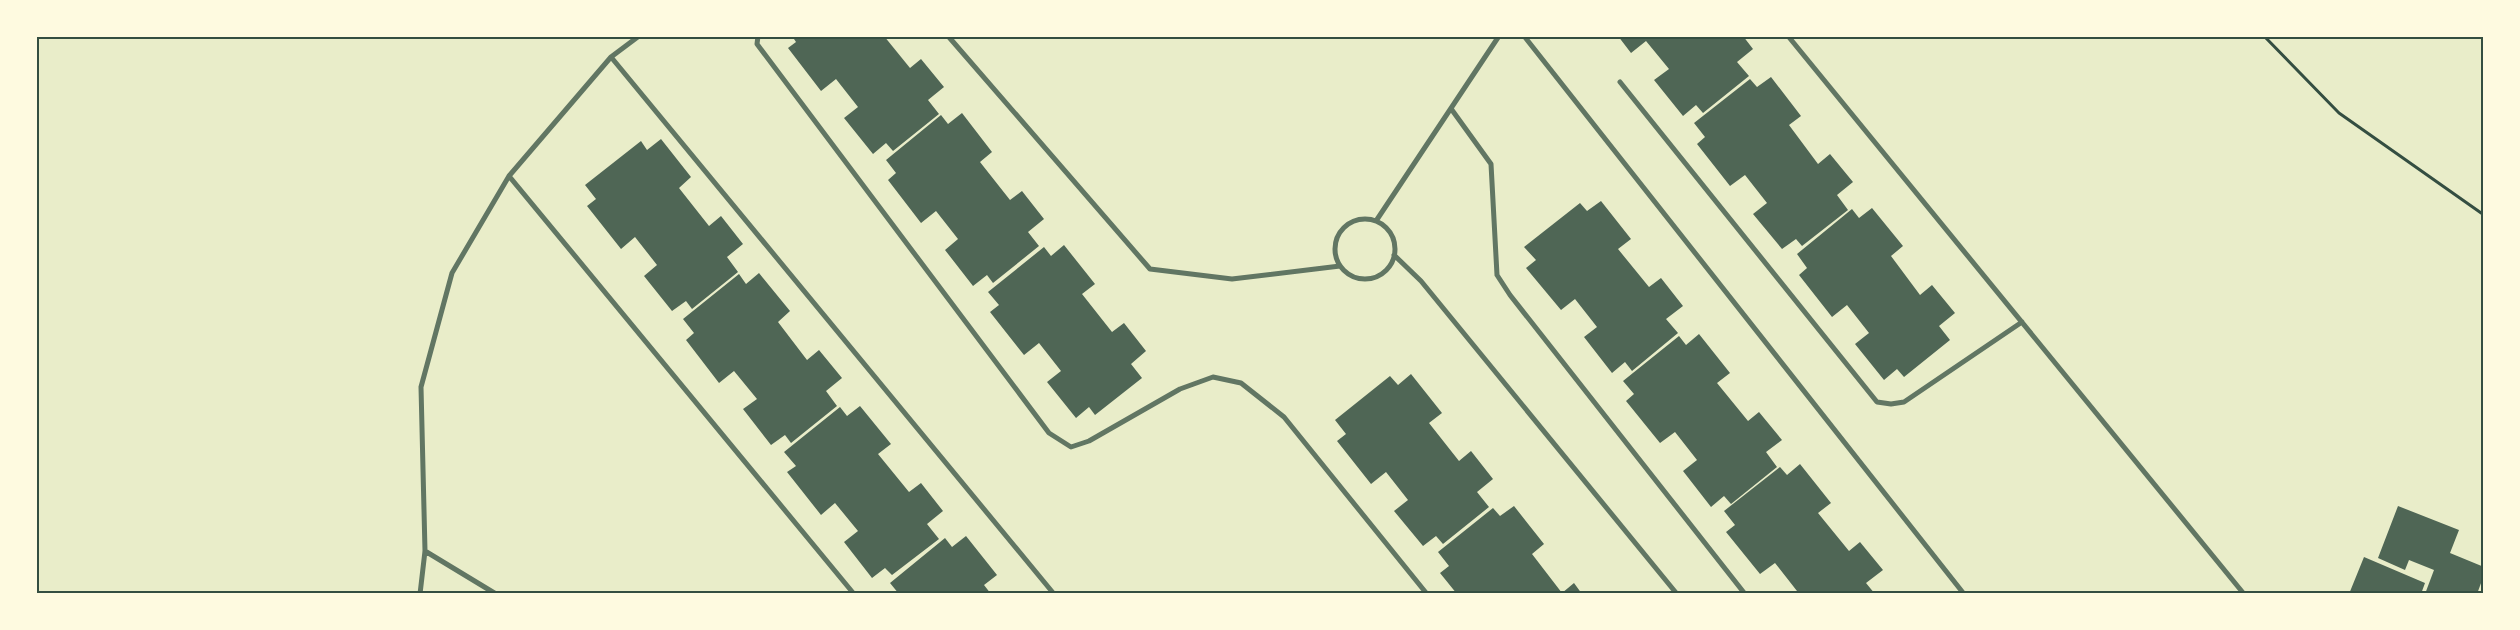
<svg xmlns="http://www.w3.org/2000/svg" width="2520" height="630" viewBox="0 0 2520 630" font-family="'Golos Text',sans-serif">
	<style>
		.building { fill: #4f6655 }
		.lines { fill: none; stroke-linecap: round; stroke-linejoin: round }
		.path { stroke: #344e41; stroke-width: 3 }
		.minor { stroke: #617663; stroke-width: 5 }
		.neatline { fill: none; stroke: #344e41; stroke-width: 2 }
	</style>
	<rect width="100%" height="100%" fill="#e9edc9"/>
	<path class="building" d="M792,36H884L910,68L921,59L944,87L928,100L939,114L893,151L886,143L873,154L844,118L858,107L836,79L821,91L788,48L796,42Z
		M1618,36H1743L1753,49L1737,62L1749,76L1703,113L1696,105L1683,116L1654,80L1669,69L1646,41L1631,53Z
		M1771,77L1801,116L1789,125L1818,164L1830,154L1853,182L1837,195L1848,210L1802,246L1796,239L1782,249L1753,214L1767,203L1745,175L1730,186L1697,144L1705,137L1694,123L1750,79L1757,87Z
		M962,113L992,152L980,162L1010,200L1022,191L1044,219L1028,232L1039,246L993,283L987,275L973,286L945,250L958,239L936,211L921,223L888,180L896,173L886,160L941,115L948,124Z
		M661,139L691,177L679,188L709,226L721,216L743,244L727,257L738,272L692,309L686,301L672,311L644,276L657,265L635,237L621,249L587,206L596,199L585,185L641,141L647,150Z
		M1601,201L1631,239L1618,249L1649,287L1661,278L1683,306L1666,319L1678,333L1632,371L1625,362L1612,373L1584,337L1597,327L1575,299L1561,310L1526,268L1536,260L1524,247L1580,203L1587,211Z
		M1872,208L1903,246L1891,256L1920,295L1932,285L1955,313L1939,326L1950,340L1904,377L1897,369L1884,380L1855,344L1869,333L1847,305L1832,317L1799,275L1807,268L1797,254L1852,209L1859,218Z
		M1064,245L1095,284L1082,294L1112,332L1124,323L1146,351L1131,364L1142,378L1095,415L1089,407L1076,418L1047,382L1061,371L1039,343L1024,355L990,312L999,305L988,292L1044,247L1051,256Z
		M759,273L790,311L778,322L807,360L819,350L842,378L826,391L837,406L791,443L785,435L771,445L743,409L757,399L734,371L719,383L686,340L694,333L683,319L739,274L746,284Z
		M1699,334L1730,373L1717,383L1748,421L1759,412L1782,440L1766,452L1777,467L1731,504L1724,496L1711,507L1683,471L1697,460L1675,432L1660,443L1626,401L1634,394L1623,381L1679,336L1686,345Z
		M1411,374L1442,413L1429,423L1459,461L1471,451L1493,479L1477,492L1489,507L1443,544L1436,536L1423,546L1394,511L1408,500L1386,472L1371,484L1337,441L1346,434L1335,420L1390,376L1398,385Z
		M860,406L891,444L878,454L909,492L921,483L943,511L927,524L939,539L892,575L885,568L872,578L844,542L858,531L835,503L821,515L787,472L796,466L784,452L840,407L847,416Z
		M1800,464L1831,503L1818,513L1849,551L1860,542L1883,570L1866,583L1875,594H1793L1797,591L1775,563L1760,574L1726,532L1735,525L1724,511L1780,467L1787,475Z
		M1514,506L1544,544L1532,554L1562,593L1574,583L1582,594H1457L1440,573L1449,566L1438,552L1493,508L1500,516Z
		M2398,506L2459,530L2450,553L2484,567V575L2477,594H2425L2434,570L2409,560L2405,570L2378,558Z
		M966,536L997,575L984,585L991,594H899L890,583L945,538L952,547Z
		M2364,557L2425,583L2421,594H2349Z"/>
	<g class="lines">
		<path class="path" d="M2264,36L2339,113L2484,215"/>
		<path class="minor" d="M758,36L757,44L1049,433L1071,447L1089,441L1180,389L1213,377L1241,383L1284,417L1427,594
			M948,36L1150,269L1232,279L1340,266
			M1524,36L1964,594
			M1788,36L2244,594
			M611,57L1054,594
			M1620,82L1877,402L1891,404L1904,402L2022,322
			M1452,110L1491,164L1497,275L1510,295L1745,594
			M509,176L854,594
			M1335 249a30 30 0 1 1 60 0a30 30 0 1 1-60 0Z
			M1376,221L1499,36
			M1394,255L1421,281L1677,594
			M425,551L496,594
			M420,594L425,551L421,387L452,273L509,176L611,57L639,36"/>
	</g>
	<rect width="2520" height="630" fill="none" stroke="#fefae0" stroke-width="75"/>
	<rect x="38" y="38" width="2444" height="554" class="neatline"/>
</svg>
